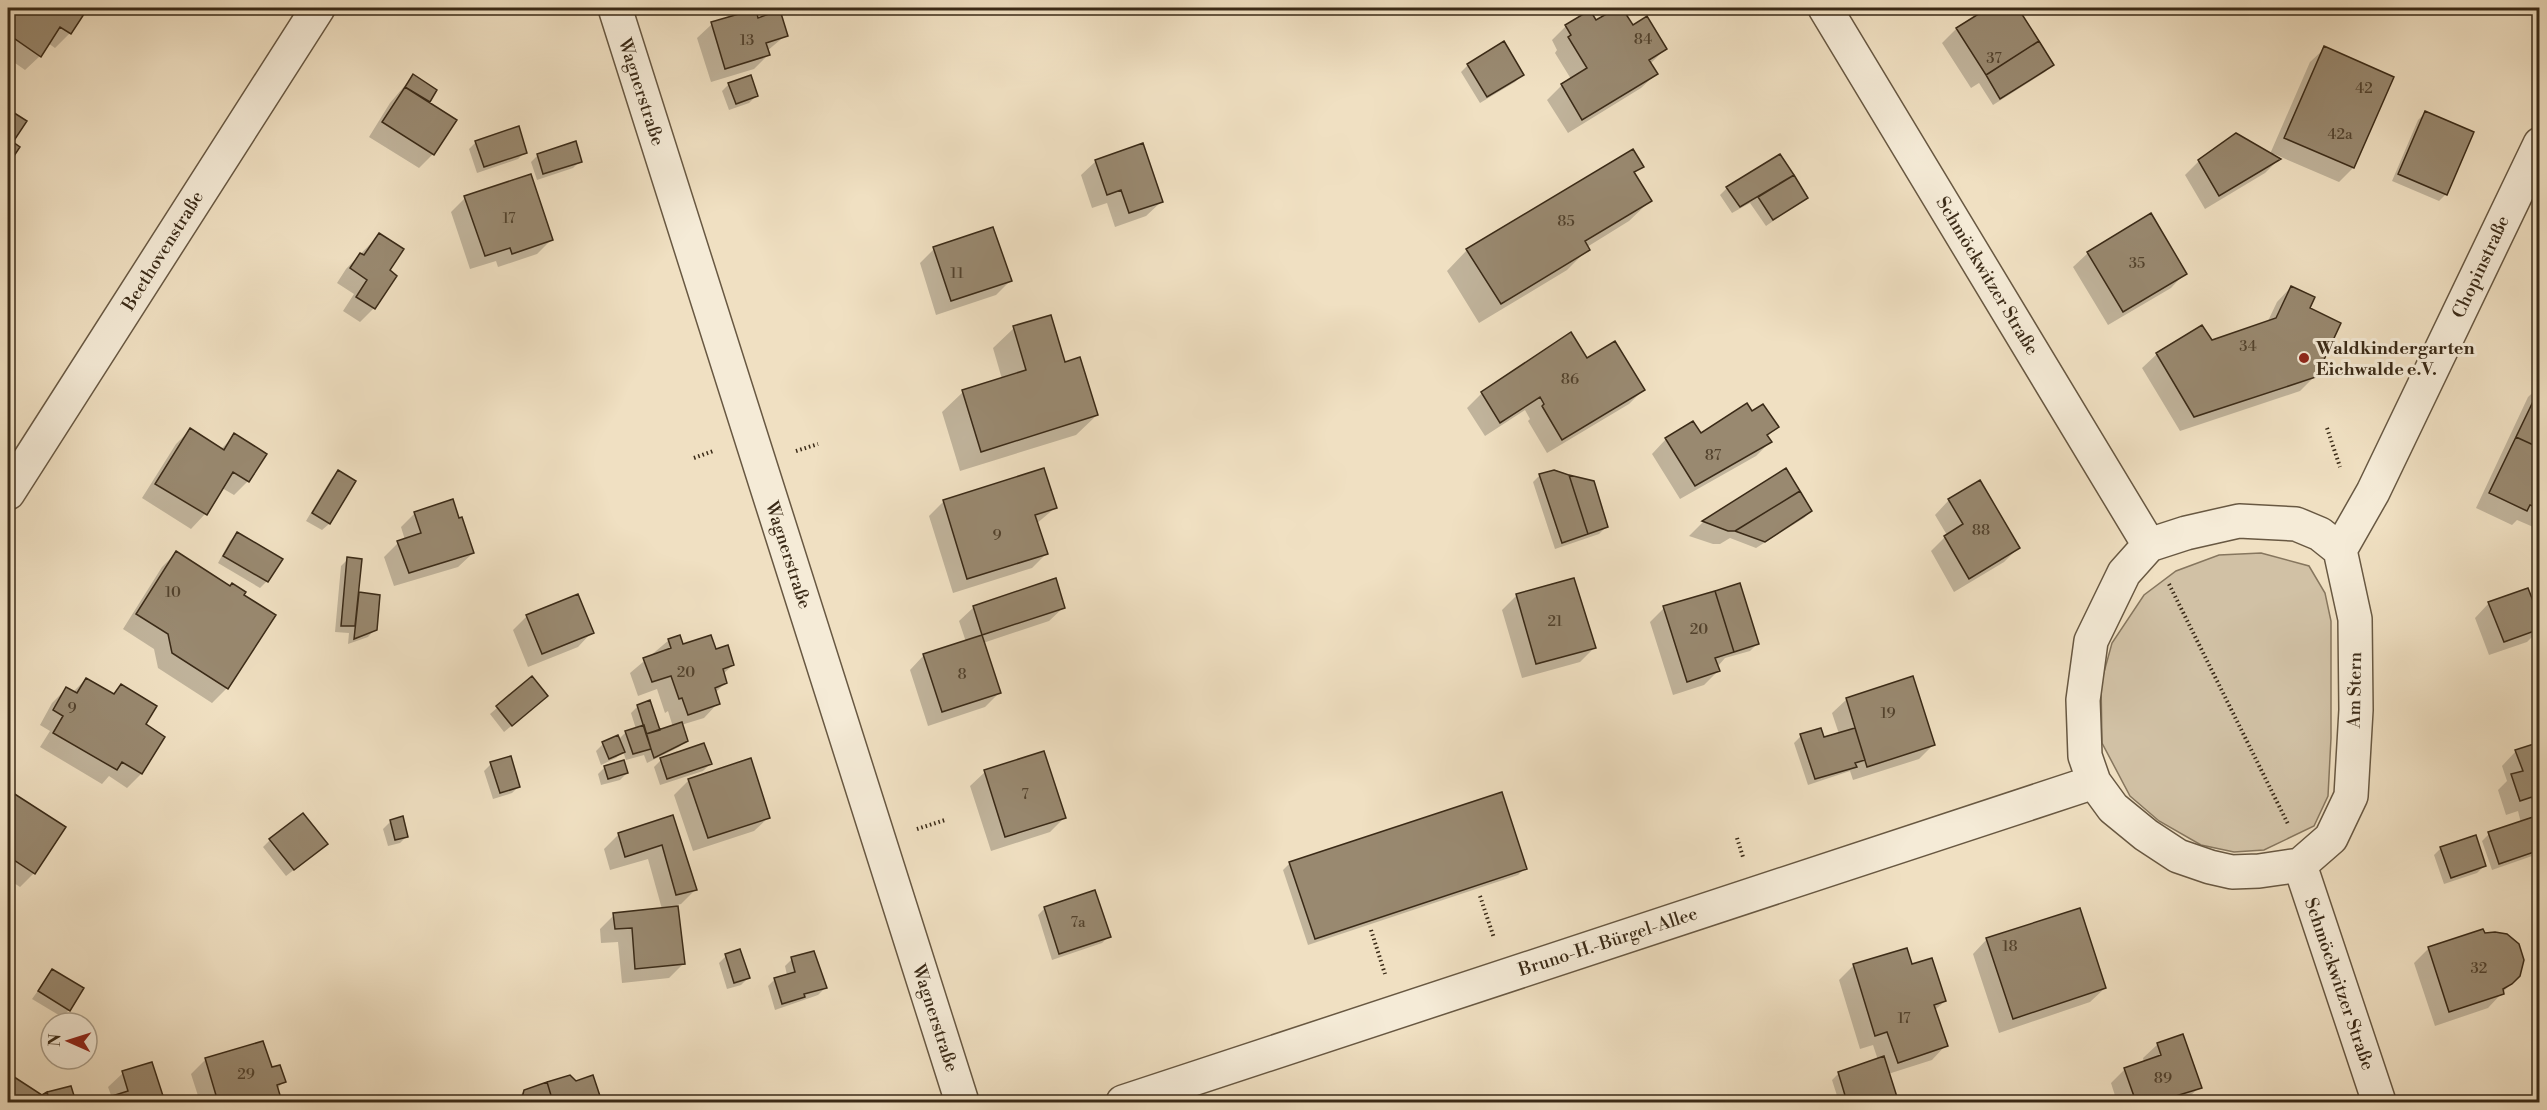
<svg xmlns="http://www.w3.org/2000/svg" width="2547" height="1110" viewBox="0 0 2547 1110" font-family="'Libre Bodoni',serif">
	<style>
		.green { fill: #d1c1a5; stroke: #86765e; stroke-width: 1.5 }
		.shadow { fill: #0003 }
		.building { fill: #998970; stroke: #3a2a17; stroke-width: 1.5 }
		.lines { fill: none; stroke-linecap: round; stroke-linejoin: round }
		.street-casing { stroke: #685842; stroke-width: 36 }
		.path { stroke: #3a2a17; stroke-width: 4; stroke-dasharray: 1.5 3; stroke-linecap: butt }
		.street { stroke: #f5ebd7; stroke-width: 33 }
		.poi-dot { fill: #8f2418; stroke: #f5ebd7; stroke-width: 2 }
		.labels { text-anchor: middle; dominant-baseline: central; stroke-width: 6; stroke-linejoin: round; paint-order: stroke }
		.number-label { font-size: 15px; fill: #52422d }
		.street-label { font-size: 18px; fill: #3a2a17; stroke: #f5ebd7 }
		.poi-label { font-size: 18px; font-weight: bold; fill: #3a2a17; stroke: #f5ebd7; text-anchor: start }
	</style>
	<rect width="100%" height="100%" fill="#f0e0c2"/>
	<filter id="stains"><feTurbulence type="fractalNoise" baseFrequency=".00333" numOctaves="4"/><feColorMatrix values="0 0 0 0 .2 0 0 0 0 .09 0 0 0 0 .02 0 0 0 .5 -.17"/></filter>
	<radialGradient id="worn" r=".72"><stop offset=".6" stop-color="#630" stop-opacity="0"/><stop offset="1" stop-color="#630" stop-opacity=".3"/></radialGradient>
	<path class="green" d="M2261,553L2309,566L2325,593L2331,621V738L2328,796L2314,826L2264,850L2234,852L2201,845L2159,821L2130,796L2102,743L2101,683L2112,643L2144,595L2176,571L2219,555Z"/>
	<path class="shadow" d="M8,8H86L70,33L55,48L48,43L40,56L25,70L8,58Z
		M697,8H720L699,14Z
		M1620,8L1632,27L1665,49L1650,64L1656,74L1641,88L1568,133L1547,100L1562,85L1571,79L1555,53L1557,50L1552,40L1566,26L1595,22Z
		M1991,8H2016L2052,65L2045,72L1993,105L1979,83L1971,88L1942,43L1956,29Z
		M757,20L786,35L767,51L768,55L754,69L711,82L697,38L712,24Z
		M2325,48L2353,168L2339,182L2274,154L2273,156L2279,159L2265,173L2205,209L2185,175L2199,161L2270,154L2310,62Z
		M1468,65L1522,75L1515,82L1480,103L1461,72Z
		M413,76L435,90L427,103L433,154L419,168L369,137L390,103Z
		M729,84L756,96L749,103L729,110L722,91Z
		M8,110L25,122L11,142L18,147L8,163Z
		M2425,113L2446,194L2439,201L2392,181L2418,120Z
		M476,142L525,152L518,159L477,173L469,149Z
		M538,155L580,161L573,168L537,180L531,162Z
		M1780,156L1806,198L1766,226L1750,203L1732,213L1720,195L1727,188Z
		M1096,161L1161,202L1146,216L1115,227L1107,203L1092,208L1081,175Z
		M1642,166L1634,174L1650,201L1629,221L1587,247L1588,249L1567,270L1479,323L1447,271L1467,250Z
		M465,198L551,240L537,254L498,267L496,261L470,269L451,212Z
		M379,235L388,271L374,308L360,322L343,311L354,294L337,283L346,269Z
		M934,249L1010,281L996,295L936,315L920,263Z
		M2088,253L2185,273L2171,288L2108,325L2073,267Z
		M2291,287L2308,309L2315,376L2300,391L2180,431L2142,368L2157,354L2211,342L2267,323L2277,302Z
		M1014,328L1064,364L1097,415L1076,435L960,471L942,412L963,392L1002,379L993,348Z
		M1571,335L1586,360L1643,390L1629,404L1547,453L1528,421L1530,419L1525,410L1485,436L1467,408L1482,393Z
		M2540,386V528L2538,529L2517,520L2512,525L2476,508L2528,397Z
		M1752,413L1777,427L1767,437L1770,442L1756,456L1680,499L1652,454L1666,439L1701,435Z
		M190,430L221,449L235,435L248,481L234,495L222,488L205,514L191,529L142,498L176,444Z
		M1043,470L1055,508L1036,524L1046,554L1032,568L953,593L929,516L943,502Z
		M1785,470L1811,511L1804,518L1756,548L1730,538L1720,544H1713L1689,536L1703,522Z
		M338,472L354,482L329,524L322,530L306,521L331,479Z
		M1540,475L1606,527L1599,534L1555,549L1533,482Z
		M1949,500L2018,548L2004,562L1954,592L1931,551L1947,535L1935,515Z
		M415,513L473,553L458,567L394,586L384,557L398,543L405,540L401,527Z
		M237,534L267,581L260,588L218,563L230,541Z
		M176,553L274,615L227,688L212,703L158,668L154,649L123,629L162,567Z
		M348,559L357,593L379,596L375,629L368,637L348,644L349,633L335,632L341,566Z
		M1573,579L1594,648L1580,662L1522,678L1502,610L1516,596Z
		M2489,603L2534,609L2540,607V658L2533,636L2527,642L2489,655L2475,618Z
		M974,607H1064L1049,621L983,643L999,693L985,707L928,726L910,670L924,655L966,642L959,621Z
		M1664,608L1757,644L1750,651L1725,658L1718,666V671L1704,685L1673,695L1650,622Z
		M527,616L592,632L578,647L528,667L513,630Z
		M669,640L682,646L715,651L733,665L723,674L725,683L715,693L718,703L704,718L681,725L686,740L679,747L647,763L644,755L626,760L623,751L616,758L601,765L596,751L603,744L618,740L626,732L636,729L631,713L638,706L659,731L673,727L668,711L665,713L657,689L638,696L630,673Z
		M532,678L539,703L504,732L490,714Z
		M86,679L112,695L121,686L143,724L163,737L141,774L127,788L109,776L102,784L40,747L50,731L40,725L52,703L66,689L73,692Z
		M1847,699L1934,744L1919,759L1853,780L1850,771L1808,785L1794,743L1801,736L1823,738L1839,734L1832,713Z
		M2540,744V826L2535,828L2540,841V850L2535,855L2492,870L2482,841L2489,834L2521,823L2518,811L2506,815L2498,790L2507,781L2502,766L2516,751Z
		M661,760L710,764L703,771L660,785L654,767Z
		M491,764L519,786L512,793L493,799L484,771Z
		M605,767L627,773L620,780L601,785L598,774Z
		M985,772L1064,818L1050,832L991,851L970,786Z
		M689,780L769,817L754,831L693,851L674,795Z
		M10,793L34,873L20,887L8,879V796Z
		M672,817L695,890L681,904L677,905L684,963L669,978L622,983L618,942L601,943L600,929L614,915L662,909L648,859L610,870L604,849L618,835Z
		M402,818L407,836L400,843L388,846L383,829L390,822Z
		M270,840L319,850L286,876L263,847Z
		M2441,848L2484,866L2477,873L2444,884L2434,855Z
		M1290,863L1525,868L1518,875L1308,945L1283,870Z
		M1045,908L1109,936L1102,943L1052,960L1038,915Z
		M2482,931L2519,975L2488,1008L2435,1026L2414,963L2428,949Z
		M1987,939L2105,988L2090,1002L1999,1033L1973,954Z
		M1906,950L1911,966L1945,1001L1934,1011L1946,1045L1932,1060L1888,1074L1897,1102H1839L1832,1080L1839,1073L1878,1060L1873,1045L1860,1049L1839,980L1853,966Z
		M726,956L748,978L741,985L727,989L719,963Z
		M792,959L825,988L818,995L775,1010L768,986L775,979L787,975L785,966Z
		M52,971L69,1010L62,1017L32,999Z
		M2158,1044L2200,1087L2183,1102H2117L2111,1083L2125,1069L2144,1062L2143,1058Z
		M206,1059L271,1069L284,1081L277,1089L281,1102H200L191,1074Z
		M151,1064L163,1102H96L112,1098L108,1087L123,1073Z
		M8,1075L39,1095L34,1100L70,1088L75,1102H8Z
		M593,1077L601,1102H514L524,1091L576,1082Z"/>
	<path class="building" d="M8,8H88L71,34L60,27L41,57L8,34Z
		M1617,8H1622L1633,25L1647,16L1667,49L1649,60L1658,74L1582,120L1561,84L1587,68L1568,37L1571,35L1565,25L1590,10L1596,20Z
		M1988,8H2018L2039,41L1986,75L1956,28Z
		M756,9L758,18L780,10L788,36L766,43L770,55L725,69L711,22Z
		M1504,41L1524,75L1487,97L1467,64Z
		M2039,41L2054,65L2000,99L1986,75Z
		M2324,46L2394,77L2354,168L2284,138Z
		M413,74L437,90L430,102L405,87Z
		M751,75L758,96L736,104L728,83Z
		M405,87L457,120L434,155L382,122Z
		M8,109L27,121L13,142L20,147L8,165Z
		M2425,111L2474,132L2447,195L2398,174Z
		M519,126L527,153L484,167L475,141Z
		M2236,133L2281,159L2219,196L2198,160Z
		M576,141L582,162L543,174L537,154Z
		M1143,143L1163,202L1129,213L1121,190L1107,195L1095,160Z
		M1633,149L1644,167L1634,172L1652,201L1585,241L1590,250L1501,304L1466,249Z
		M1780,154L1794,175L1740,207L1726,187Z
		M531,174L553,240L512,254L510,248L485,256L464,196Z
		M1794,175L1808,198L1773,220L1758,197Z
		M2151,213L2187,274L2123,312L2087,252Z
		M993,227L1012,281L951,301L933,247Z
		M379,233L404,249L390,270L397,276L375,309L356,297L367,280L350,268L360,253L364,255Z
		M2291,286L2315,297L2310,308L2341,323L2316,377L2194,417L2156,353L2202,325L2212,340L2276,318Z
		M1051,315L1065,362L1080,357L1098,415L981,452L962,390L1026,370L1013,326Z
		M1571,332L1587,358L1615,341L1645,390L1562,440L1542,406L1544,404L1540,397L1500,423L1481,392Z
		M2540,387V448L2516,437Z
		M1747,403L1752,411L1763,404L1779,427L1767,435L1772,442L1695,486L1665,438L1693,421L1701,433Z
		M190,428L224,450L234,433L267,454L249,482L233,472L207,515L155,484Z
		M2516,437L2540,448V509L2530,505L2527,511L2489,493Z
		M1044,468L1057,508L1035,515L1048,554L967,579L943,500Z
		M1786,468L1800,491L1735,531H1728L1702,521Z
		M338,470L356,481L330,524L312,513Z
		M1554,470L1569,475L1588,534L1562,543L1539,474Z
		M1569,475L1594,481L1608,527L1588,534Z
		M1980,480L2020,548L1969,579L1944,536L1963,524L1948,499Z
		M1800,491L1812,511L1765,542L1735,531Z
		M453,499L459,518L462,517L474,553L409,573L397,541L421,533L414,512Z
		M237,532L283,559L268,582L223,556Z
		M176,551L230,586L232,583L246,592L244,595L276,615L228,689L172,653L168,634L136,614Z
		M347,557L362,559L355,626H341Z
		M1056,578L1065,608L982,635L973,606Z
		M1574,578L1596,648L1536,664L1516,594Z
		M1740,583L1759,644L1734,652L1715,591Z
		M2528,588L2540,619V629L2504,642L2488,602Z
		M1715,591L1734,652L1715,658L1720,671L1687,682L1663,606Z
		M359,592L380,595L377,630L354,639Z
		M578,594L594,633L542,654L526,615Z
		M680,635L683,644L711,635L716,649L728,645L734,665L723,669L727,683L715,688L720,704L688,715L682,698L679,699L671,676L652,682L643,658L671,648L668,639Z
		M982,635L1001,693L942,712L923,654Z
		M532,676L548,696L512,726L496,706Z
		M1913,676L1935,745L1867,767L1846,698Z
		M86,678L114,694L121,684L157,706L146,724L165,737L142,774L122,762L117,770L53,733L63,716L53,710L66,687L77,693Z
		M650,700L660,730L646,734L637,705Z
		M682,722L688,741L654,758L646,734Z
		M644,725L651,749L633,754L625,731Z
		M1821,728L1824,737L1855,728L1865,760L1855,763L1857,767L1815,779L1800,734Z
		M618,735L625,752L609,759L602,742Z
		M2540,742V818H2538L2532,797L2520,801L2511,774L2523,771L2515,750Z
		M704,743L712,764L667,779L660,758Z
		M1044,751L1066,818L1005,837L984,770Z
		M511,756L520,787L500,793L490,762Z
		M751,758L770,818L708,838L688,779Z
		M624,760L628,773L608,779L604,766Z
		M10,791L66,827L35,874L8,856V795Z
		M1502,792L1527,869L1315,939L1289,862Z
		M303,813L328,844L294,870L269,839Z
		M673,815L697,890L676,895L662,845L625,857L618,833Z
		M403,816L408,837L395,840L390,820Z
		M2533,817L2540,836V850L2499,864L2488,832Z
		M2476,835L2486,866L2451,878L2440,847Z
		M1095,890L1111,937L1059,954L1044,907Z
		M678,906L685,964L635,969L632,928L615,929L613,913Z
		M2080,908L2106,988L2013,1019L1986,938Z
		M2483,929L2485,933L2495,932L2507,934L2519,944L2524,960L2520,976L2512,984L2503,989L2504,994L2449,1012L2428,947Z
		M1907,948L1912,964L1932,958L1946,1001L1934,1005L1948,1046L1898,1063L1887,1032L1875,1036L1853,964Z
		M740,949L750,978L734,983L725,954Z
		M814,951L827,988L804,994L805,997L782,1004L774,978L795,972L791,957Z
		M52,969L84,988L70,1011L38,991Z
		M2183,1034L2202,1088L2156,1102H2136L2124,1068L2161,1055L2157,1043Z
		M263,1041L272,1067L280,1065L286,1082L277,1085L282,1102H218L205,1058Z
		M1884,1056L1898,1100L1890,1102H1847L1838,1072Z
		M152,1062L165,1102H93L128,1091L122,1071Z
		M8,1073L42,1095L31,1102H8Z
		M570,1075L576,1081L593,1075L602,1102H553L547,1082Z
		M547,1082L553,1102H510L522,1098L524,1090Z
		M71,1086L76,1102H50L47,1092Z
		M47,1092L50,1102H31L42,1095Z"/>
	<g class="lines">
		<defs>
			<path id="street" d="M615,8L962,1102
				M1825,8L2149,545
				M8,493L318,8
				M2239,521L2296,524L2320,534L2340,550L2355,619L2356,710L2351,796L2331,838L2300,865L2259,871L2232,872L2210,867L2178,856L2146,835L2113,808L2094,782L2085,756L2083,700L2091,641L2124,573L2149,545L2186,533Z
				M2340,550L2373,492L2540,144
				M2300,865L2379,1102
				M1123,1102L2094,782"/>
		</defs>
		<use href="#street" class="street-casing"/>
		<path class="path" d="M2327,428L2340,467
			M796,451L818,444
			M694,458L713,451
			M2169,584L2288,824
			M917,829L945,820
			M1737,838L1743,857
			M1480,896L1494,938
			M1371,930L1385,974"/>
		<use href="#street" class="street"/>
	</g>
	<circle class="poi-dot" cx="2304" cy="358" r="6"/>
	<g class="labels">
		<g class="number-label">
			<text x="1643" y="39">84</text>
			<text x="747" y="40">13</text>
			<text x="1994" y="58">37</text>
			<text x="2364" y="88">42</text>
			<text x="2340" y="134">42a</text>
			<text x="509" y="218">17</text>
			<text x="1566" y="221">85</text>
			<text x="2137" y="263">35</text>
			<text x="957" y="273">11</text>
			<text x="2248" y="346">34</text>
			<text x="1570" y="379">86</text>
			<text x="1713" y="455">87</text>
			<text x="1981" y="530">88</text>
			<text x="997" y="535">9</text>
			<text x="173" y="592">10</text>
			<text x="1555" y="621">21</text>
			<text x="1699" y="629">20</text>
			<text x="686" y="672">20</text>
			<text x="962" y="674">8</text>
			<text x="72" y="708">9</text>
			<text x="1888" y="713">19</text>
			<text x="1025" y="794">7</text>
			<text x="1078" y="922">7a</text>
			<text x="2010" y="946">18</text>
			<text x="2479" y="968">32</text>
			<text x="1904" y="1018">17</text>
			<text x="246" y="1074">29</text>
			<text x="2163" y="1078">89</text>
		</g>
		<g class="street-label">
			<text transform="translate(641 92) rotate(72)">Wagnerstraße</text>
			<text transform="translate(163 251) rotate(-58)">Beethovenstraße</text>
			<text transform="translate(2481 267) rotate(-65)">Chopinstraße</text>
			<text transform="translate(1987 276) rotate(59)">Schmöckwitzer Straße</text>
			<text transform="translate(788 555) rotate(72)">Wagnerstraße</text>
			<text transform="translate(2355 690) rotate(-89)">Am Stern</text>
			<text transform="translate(1608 942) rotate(-18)">Bruno-H.-Bürgel-Allee</text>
			<text transform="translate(2339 984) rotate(71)">Schmöckwitzer Straße</text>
			<text transform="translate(935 1018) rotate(72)">Wagnerstraße</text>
		</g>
		<g class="poi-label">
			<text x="2316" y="348">Waldkindergarten<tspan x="2316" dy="21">Eichwalde e.V.</tspan></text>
		</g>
	</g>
	<rect width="2547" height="1110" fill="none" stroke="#f0e0c2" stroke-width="30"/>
	<rect x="9" y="9" width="2529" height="1092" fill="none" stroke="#3a2a17" stroke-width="3"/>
	<rect x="15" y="15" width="2517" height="1080" fill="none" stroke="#3a2a17" stroke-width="1.5"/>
	<g transform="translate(69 1041) rotate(273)"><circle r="28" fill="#f5ebd7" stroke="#aa9e8a" stroke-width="1.5"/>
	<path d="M0-4.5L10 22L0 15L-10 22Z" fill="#8f2418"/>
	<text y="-9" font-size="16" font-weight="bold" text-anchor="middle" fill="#3a2a17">N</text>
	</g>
	<rect width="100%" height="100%" filter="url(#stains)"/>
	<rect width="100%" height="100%" fill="url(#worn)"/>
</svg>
